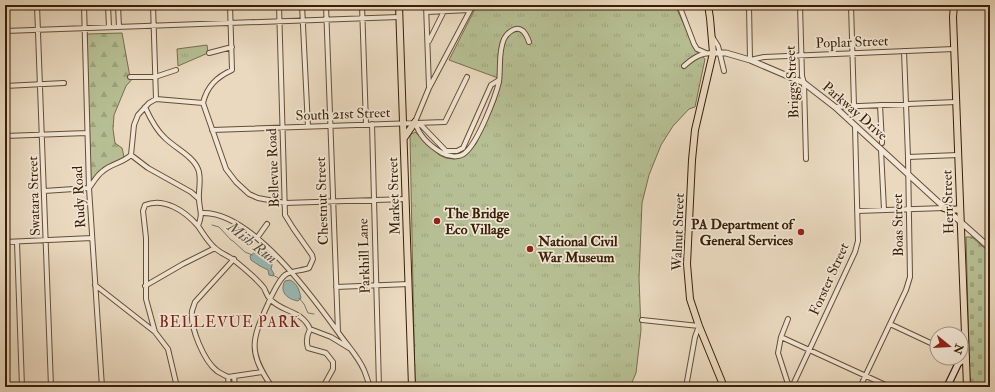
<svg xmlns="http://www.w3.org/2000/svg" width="995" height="392" viewBox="0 0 995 392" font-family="'IM FELL Double Pica',serif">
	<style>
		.forest { fill: url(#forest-firs); stroke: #786f4d }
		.cemetery { fill: url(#cemetery-stones); stroke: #786f4d }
		.park { fill: url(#park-tufts); stroke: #786f4d }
		.water { fill: #98b9b6; stroke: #727b70 }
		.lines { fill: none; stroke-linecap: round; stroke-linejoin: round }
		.stream { stroke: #727b70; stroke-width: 1 }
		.minor-casing { stroke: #654e35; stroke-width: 6 }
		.tertiary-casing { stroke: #654e35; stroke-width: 7 }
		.secondary-casing { stroke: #391f07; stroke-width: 8 }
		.primary-casing { stroke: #391f07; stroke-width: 8 }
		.minor { stroke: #f1e6d5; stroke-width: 4 }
		.tertiary { stroke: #f1e6d5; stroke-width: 5 }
		.secondary { stroke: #f1e6d5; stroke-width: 5.5 }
		.primary { stroke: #ead9bf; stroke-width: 6 }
		.poi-dot { fill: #8f2418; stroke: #f1e6d5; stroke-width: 1.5 }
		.labels { text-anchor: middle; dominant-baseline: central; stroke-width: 3.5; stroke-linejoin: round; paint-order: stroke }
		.street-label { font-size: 14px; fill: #391f07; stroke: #f1e6d5 }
		.poi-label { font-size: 14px; font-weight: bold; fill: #391f07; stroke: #f1e6d5; text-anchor: start }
		.water-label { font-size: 15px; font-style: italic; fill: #564d3c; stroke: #f1e6d5 }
		.neighbourhood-label { font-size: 15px; letter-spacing: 1px; fill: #7a1f14; stroke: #f1e6d5 }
	</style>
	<defs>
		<pattern id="forest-firs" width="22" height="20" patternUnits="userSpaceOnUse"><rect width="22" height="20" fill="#b6bf93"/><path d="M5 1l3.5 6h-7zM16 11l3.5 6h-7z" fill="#9da47d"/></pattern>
		<pattern id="cemetery-stones" width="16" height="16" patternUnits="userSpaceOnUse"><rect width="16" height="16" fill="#b6bf93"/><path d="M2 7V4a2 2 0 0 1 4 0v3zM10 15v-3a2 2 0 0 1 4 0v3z" fill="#9da47d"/></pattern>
		<pattern id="park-tufts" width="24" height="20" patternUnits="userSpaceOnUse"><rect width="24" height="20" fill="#b6bf93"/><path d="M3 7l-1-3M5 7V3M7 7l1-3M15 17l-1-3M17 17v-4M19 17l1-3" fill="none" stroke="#9da47d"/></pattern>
	</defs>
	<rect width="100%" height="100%" fill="#ead9bf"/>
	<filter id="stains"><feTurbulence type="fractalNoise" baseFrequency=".005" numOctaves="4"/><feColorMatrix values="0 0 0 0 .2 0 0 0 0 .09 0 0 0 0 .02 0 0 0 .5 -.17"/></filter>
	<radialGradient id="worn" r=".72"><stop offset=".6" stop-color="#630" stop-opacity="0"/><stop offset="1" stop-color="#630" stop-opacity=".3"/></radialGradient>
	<path class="forest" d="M122,33L130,77H134L126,86L114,115L113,129L115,143L122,148L125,161L108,167L89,188L87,34Z"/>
	<path class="cemetery" d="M966,237H972L990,253V387H970Z"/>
	<path class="park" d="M477,5H675L696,51L705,59L695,107L689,109L673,126L661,145L649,175L642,203L639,278L641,330L636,373L630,387H415L410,135L415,132L439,155L446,158L454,159L466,155L476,144L496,100L498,78L449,60Z
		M207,45L208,53L178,66L177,49Z"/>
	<path class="water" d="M256,251L266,254L272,259V265L271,269L274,274L273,276L269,275L268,270L260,266L251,260L250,256Z
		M290,280C298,284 299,290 301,298L298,301C287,299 279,292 285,281Z"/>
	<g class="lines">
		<path class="stream" d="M212,225L219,227L231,240L233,241L245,252L252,255
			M273,275L278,278
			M299,298L304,304L308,313L314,314"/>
		<defs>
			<path id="minor" d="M37,5L51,387
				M84,5L89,188L102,387
				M108,5L109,27
				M118,5L119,27
				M153,5L156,99
				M302,5L308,127
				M326,5L338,332
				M362,5L366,124
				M426,5L429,87
				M679,5L694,44L697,49L706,53
				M749,5L750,60L764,57L954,49
				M800,5L802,76L804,83L806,159
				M851,5L854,106
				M679,7L726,5
				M427,12L470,10
				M5,31L399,17
				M713,38L718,46L724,71
				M429,41L444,11
				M209,53L232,47
				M684,66C693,58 700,53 713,53
				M130,77H155L176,70
				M5,86L64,83
				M203,103L226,169L236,182L249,194L258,198L285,203L406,199
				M203,103C207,86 217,77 232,70L230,5
				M880,105L882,143
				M145,107C150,118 156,130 165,138C175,148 193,156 198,169C202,178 198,190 199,200C200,213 203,213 198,226
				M835,107L956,102
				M415,122C419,136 430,146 442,153C449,157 459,158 465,153C478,142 495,98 499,82C501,68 498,52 504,39C507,33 516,25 523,31C526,34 528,39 529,42
				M415,122L422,126L446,151H457L463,148L491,85L499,80
				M415,122L429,88L473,5
				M372,124L379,387
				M212,130L445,122L467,77
				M5,136L87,133
				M881,150L884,210
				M131,155L148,168L191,192L199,199
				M908,157L958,155
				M44,191L89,188C93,183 97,175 103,171C112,163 121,164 131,155L134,125L138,115L149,103L156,99L203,103
				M857,211L944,208
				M202,213C251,211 312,296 338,332C346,344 358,356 364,370C366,375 368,381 370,387
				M257,238L267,224
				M5,242L92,238
				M17,242L22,387
				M234,259L195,302C194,305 193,308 192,311C190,328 204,361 217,371C220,373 224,375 228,377L262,372
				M95,285L155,332L168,349L177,387
				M145,286L183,264L215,248
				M336,287L409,284
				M788,319L781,337L778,353L789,387
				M642,320L699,326L695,337L686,387
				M890,324L937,346
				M310,329C307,335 306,342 308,348L326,353L333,362V369L323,387
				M155,332L146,299V238L143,211L145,205C164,197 185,211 198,226C203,233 208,242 215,248C220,253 229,256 235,261C245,269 256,278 264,288C266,292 267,296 270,299C281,312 302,310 310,329L331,337L349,348
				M781,337L890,387
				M234,376L235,387
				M228,377L229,387
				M272,387C248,352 251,341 268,304C271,296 279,280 285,275C292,270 302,271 309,268L313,259L312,255L293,228L285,215L279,5
				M792,387L855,252L858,241L855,126
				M860,387L906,290L910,277L908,157L904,51"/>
			<path id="tertiary" d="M713,53H726L750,60L804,83L835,107L935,199L990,248"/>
			<path id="secondary" d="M947,387L958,364L966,357"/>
			<path id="primary" d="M399,5L412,387
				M708,5L710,18L713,53L695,130L692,160L687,264L690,299L699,326L724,387
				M954,5L953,17L967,387
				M404,138L415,122
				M944,208L952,210L960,209"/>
		</defs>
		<use href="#minor" class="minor-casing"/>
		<use href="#tertiary" class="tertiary-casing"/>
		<use href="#secondary" class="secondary-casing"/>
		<use href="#primary" class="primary-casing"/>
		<use href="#minor" class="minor"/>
		<use href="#tertiary" class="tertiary"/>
		<use href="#secondary" class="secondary"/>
		<use href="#primary" class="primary"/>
	</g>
	<g class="poi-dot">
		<circle cx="437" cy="221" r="4"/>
		<circle cx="801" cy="232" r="4"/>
		<circle cx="530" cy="249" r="4"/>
	</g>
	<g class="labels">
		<g class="street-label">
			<text transform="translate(852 42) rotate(-2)">Poplar Street</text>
			<text transform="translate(792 82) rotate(-93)">Briggs Street</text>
			<text transform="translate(855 111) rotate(41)">Parkway Drive</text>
			<text transform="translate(343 114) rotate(-2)">South 21st Street</text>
			<text transform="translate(273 168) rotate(-92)">Bellevue Road</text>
			<text transform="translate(34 196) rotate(-92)">Swatara Street</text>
			<text transform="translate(394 196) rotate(-92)">Market Street</text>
			<text transform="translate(79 197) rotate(-93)">Rudy Road</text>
			<text transform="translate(322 201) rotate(-92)">Chestnut Street</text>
			<text transform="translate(948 202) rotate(-92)">Herr Street</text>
			<text transform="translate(898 225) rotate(-91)">Boas Street</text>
			<text transform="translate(678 232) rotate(-88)">Walnut Street</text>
			<text transform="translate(364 256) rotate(-92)">Parkhill Lane</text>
			<text transform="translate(829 279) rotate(-66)">Forster Street</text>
		</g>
		<g class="poi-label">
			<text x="445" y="213">The Bridge<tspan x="445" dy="16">Eco Village</tspan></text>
			<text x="793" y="224" text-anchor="end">PA Department of<tspan x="793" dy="16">General Services</tspan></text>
			<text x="538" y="241">National Civil<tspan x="538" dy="16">War Museum</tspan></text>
		</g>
		<g class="water-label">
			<text transform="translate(252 243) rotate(38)">Mish Run</text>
		</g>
		<g class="neighbourhood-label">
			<text x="230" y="322">BELLEVUE PARK</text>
		</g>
	</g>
	<rect width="995" height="392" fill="none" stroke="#ead9bf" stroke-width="20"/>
	<rect x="6" y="6" width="983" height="380" fill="none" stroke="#391f07" stroke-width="2"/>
	<rect x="10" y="10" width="975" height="372" fill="none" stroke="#391f07"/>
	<g transform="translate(949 346) rotate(108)"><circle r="19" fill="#f1e6d5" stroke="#a79683"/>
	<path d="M0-3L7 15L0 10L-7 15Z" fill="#8f2418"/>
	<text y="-6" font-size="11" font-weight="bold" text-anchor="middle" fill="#391f07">N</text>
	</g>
	<rect width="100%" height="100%" filter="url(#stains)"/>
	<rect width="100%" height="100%" fill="url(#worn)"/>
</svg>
